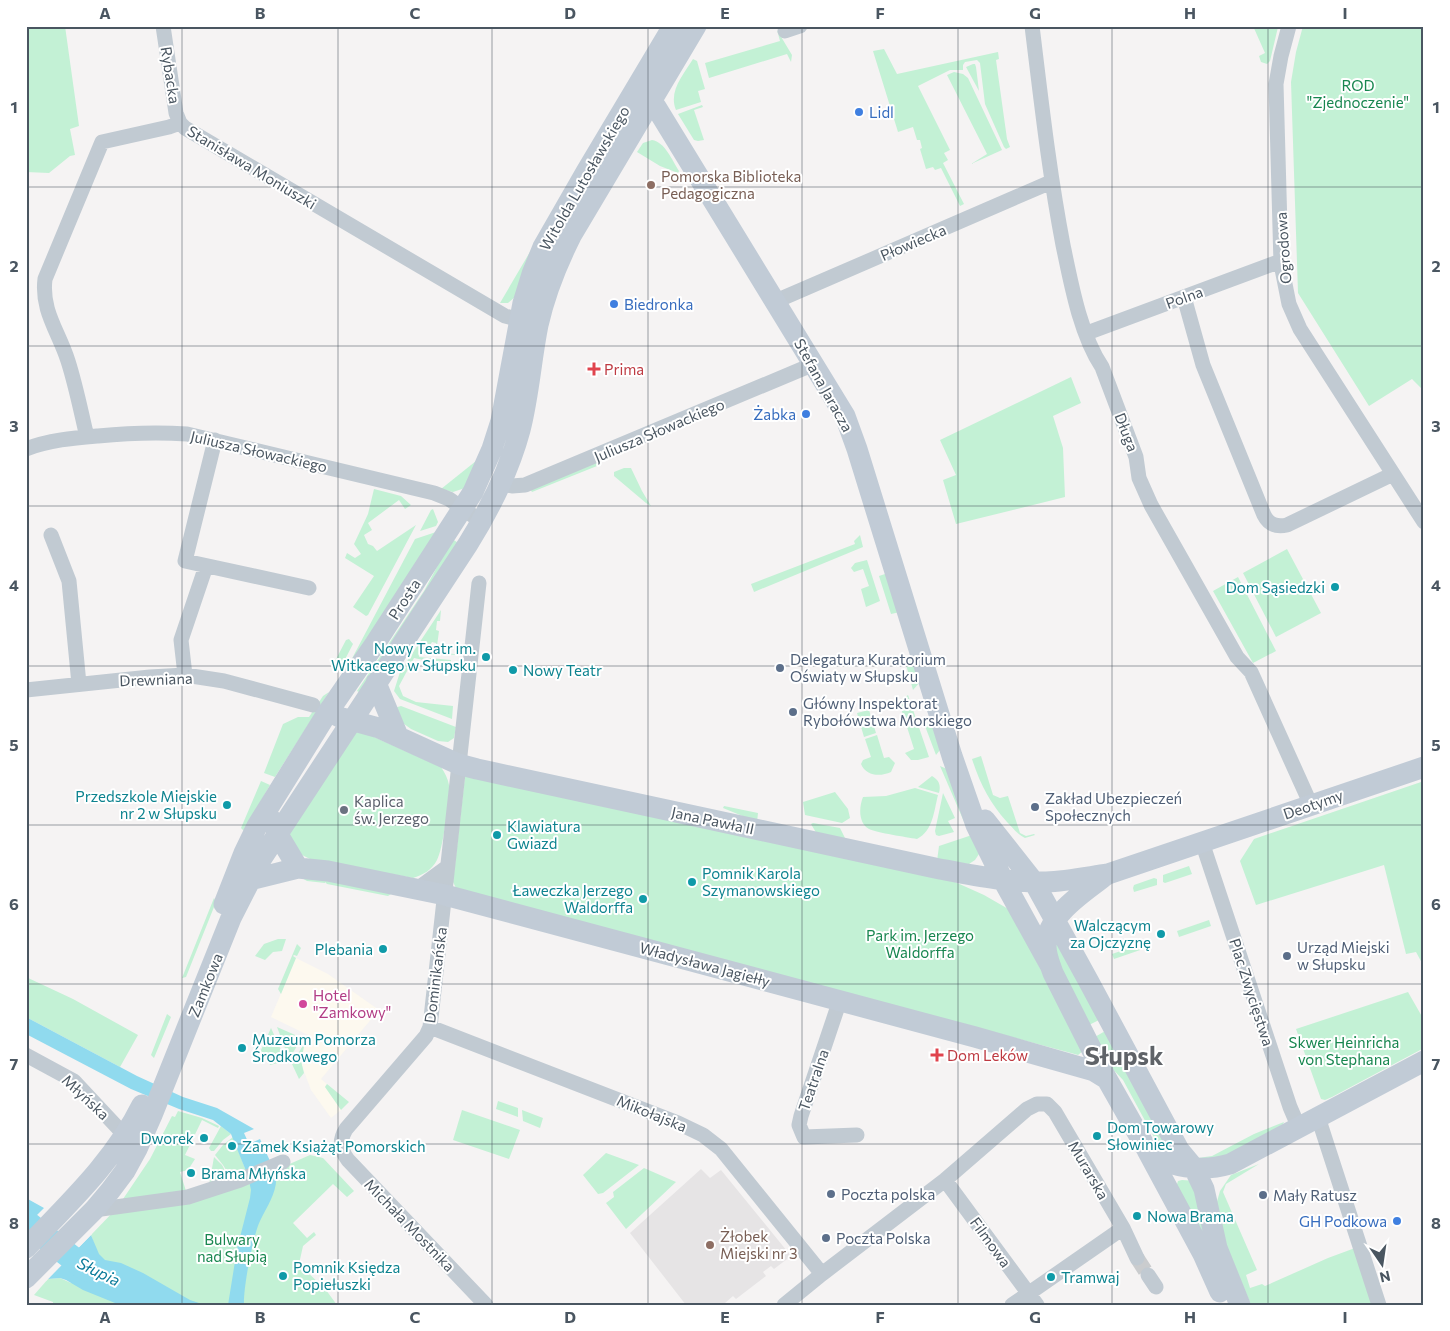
<svg xmlns="http://www.w3.org/2000/svg" width="1450" height="1331" viewBox="0 0 1450 1331" font-family="Commissioner,sans-serif">
	<style>
		.commercial { fill: #fdf9ef }
		.education { fill: #e6e4e5 }
		.green { fill: #c3f1d5 }
		.water { fill: #90daee }
		.pier { fill: #f5f3f3 }
		.lines { fill: none; stroke-linecap: round; stroke-linejoin: round }
		.river { stroke: #90daee; stroke-width: 25 }
		.street-tunnel { stroke: #caccce; stroke-width: 15; stroke-dasharray: 15 8; stroke-linecap: butt }
		.street { stroke: #c1cad2; stroke-width: 15 }
		.secondary { stroke: #c1cbd6; stroke-width: 21 }
		.grid { fill: none; stroke: #4a5661; stroke-width: 1; stroke-opacity: 0.55 }
		.shop-dot { fill: #3f7fe0; stroke: #fff; stroke-width: 2 }
		.education-dot { fill: #8d6e63; stroke: #fff; stroke-width: 2 }
		.health-dot { fill: #e0444e; stroke: #fff; stroke-width: 2 }
		.culture-dot { fill: #0f9aa8; stroke: #fff; stroke-width: 2 }
		.service-dot { fill: #5c6f8a; stroke: #fff; stroke-width: 2 }
		.worship-dot { fill: #6b7280; stroke: #fff; stroke-width: 2 }
		.hotel-dot { fill: #d1479c; stroke: #fff; stroke-width: 2 }
		.labels { text-anchor: middle; dominant-baseline: central; stroke-width: 4; stroke-linejoin: round; paint-order: stroke }
		.street-label { font-size: 15px; fill: #4a5661; stroke: #fff }
		.park-label { font-size: 15px; fill: #17864f; stroke: #fff }
		.shop-label { font-size: 15px; fill: #366cbe; stroke: #fff; text-anchor: start }
		.education-label { font-size: 15px; fill: #785e54; stroke: #fff; text-anchor: start }
		.health-label { font-size: 15px; fill: #be3a42; stroke: #fff; text-anchor: start }
		.culture-label { font-size: 15px; fill: #0d838f; stroke: #fff; text-anchor: start }
		.service-label { font-size: 15px; fill: #4e5e75; stroke: #fff; text-anchor: start }
		.worship-label { font-size: 15px; fill: #5b616d; stroke: #fff; text-anchor: start }
		.hotel-label { font-size: 15px; fill: #b23c85; stroke: #fff; text-anchor: start }
		.water-label { font-size: 16px; font-style: italic; fill: #0c7c9b; stroke: #fff }
		.town-label { font-size: 25px; font-weight: bold; fill: #5f6368; stroke: #fff }
		.neatline { fill: none; stroke: #4a5661; stroke-width: 2 }
		.grid-label { font-size: 16px; text-anchor: middle; font-weight: bold; fill: #4a5661 }
	</style>
	<rect width="100%" height="100%" fill="#f5f3f3"/>
	<path class="commercial" d="M296,958L328,974L379,1010L321,1079L327,1084L325,1086L341,1110L331,1118L311,1090L302,1066L301,1053L308,1035L271,1017Z"/>
	<path class="education" d="M701,1169L710,1178L721,1170L791,1256L774,1269L771,1266L763,1272L766,1276L736,1299L733,1296L725,1303L726,1305H686L630,1233Z"/>
	<path class="green" d="M26,26H65L79,126L70,129L75,155L70,156L49,173L26,172Z
		M1253,26L1278,27L1270,61L1267,64L1261,62L1259,56L1265,53Z
		M1303,26H1424V391L1412,379L1369,406L1298,293L1291,82L1296,52Z
		M777,30L792,55L791,62L787,54L709,78L705,63L780,41Z
		M884,49L897,74L998,52L999,59L996,60L1007,139L1010,147L1006,149L1004,147L985,104L980,63L977,60L965,62L963,65V70H950L918,86L950,150L944,153L948,160L943,163L964,204L960,206L941,168L935,170L933,167L926,169L920,149L922,148L920,140H917L913,127L898,132L873,51Z
		M693,59L697,61L705,89L698,91L701,102L676,110C668,91 684,74 693,59Z
		M973,64H975L976,67L979,91L966,67Z
		M954,72L963,74L968,78L1002,150L971,164L987,154L947,75Z
		M702,105L703,107L694,110L704,140L698,141L694,140L678,114Z
		M652,140C665,142 672,160 679,171L678,173L660,166L637,152L643,143Z
		M534,245L515,297L508,303H500Z
		M1071,377L1081,403L1053,416L1063,448L1065,497L956,524L943,480L956,475L940,440Z
		M481,457L465,488L453,492L441,489Z
		M597,462L599,464L597,466L532,492L530,489Z
		M624,468H631L642,491L651,506L646,503L614,476V472Z
		M374,489L401,496L411,505L405,509L399,500L368,523L372,530L364,535L368,544L373,546L377,551L416,525L368,615L366,616L353,607L374,576L345,558L347,553L355,558L361,554L354,544L368,514Z
		M433,509L438,522L436,526L420,531L431,510Z
		M439,531L347,668L415,539Z
		M860,535L863,547L754,592L751,584L855,544L854,541Z
		M452,539L460,544L361,693L357,691L424,591Z
		M1287,549L1321,613L1276,637L1243,573Z
		M867,560L880,601L866,607L861,589L869,586L863,569L854,572L851,568L855,563Z
		M888,573L900,612L891,614L879,576Z
		M1238,577L1276,651L1253,663L1213,591Z
		M441,610L440,621H437L436,630L439,631L437,646H441V652L460,655L437,654L435,651L437,647L436,643L432,642L428,649H422L419,657L451,660V662L428,661L414,658L399,686L403,696L416,702L453,706L452,719L400,699L394,691L400,672Z
		M349,639L353,644L340,669L338,670L333,665L346,640Z
		M914,658L920,682L913,690L905,661Z
		M329,692L275,777L264,773L283,724L298,717H309L323,696Z
		M908,695L929,757L918,760H911L905,753L914,749L899,702Z
		M401,706L456,727L454,738L448,742L438,741L411,729L400,721L394,708Z
		M869,710L876,733L864,737L857,713Z
		M933,717L940,750L936,755L925,726Z
		M354,728L441,767C445,773 448,779 449,785C450,797 443,850 437,860C432,870 423,875 413,878L310,859L300,854L284,834Z
		M877,735L884,758L889,757L895,763L891,772C880,777 866,776 861,764L863,760L871,757L865,739Z
		M981,756L993,795L1000,798L1008,796L1020,833L1026,836L1034,834L1035,835L1025,838C1017,834 1013,828 1007,822C990,803 980,784 972,759Z
		M940,766L947,769L965,824Z
		M465,776L955,882L984,895L1010,910L1083,1051L1078,1055L1071,1053L456,888L453,882Z
		M932,776C939,780 941,785 939,793L918,787Z
		M261,781L270,785L244,831L241,828Z
		M1424,781V962L1422,963L1416,952L1406,954L1384,865L1256,905L1240,861L1254,839Z
		M915,788L938,795C934,811 933,831 917,839C906,837 878,833 869,829C858,823 859,807 863,797L886,796Z
		M835,792L848,809L850,818L842,823L805,815L803,802Z
		M943,793L955,818L948,821L954,832L939,836L936,835L935,831Z
		M724,806L758,813L757,822L723,808Z
		M813,823L840,828L847,842L818,836L811,824Z
		M975,834L979,854L975,860L969,864L937,861L939,846Z
		M1189,866L1192,874L1165,883L1163,882V875Z
		M300,877H312L391,894L388,896L327,884L325,882V883L307,881Z
		M1154,878L1157,879V885L1134,892L1133,888L1134,885Z
		M214,898L216,902L186,977L182,978Z
		M1209,920L1211,926L1179,937L1177,931Z
		M278,939H286L282,951L273,952L265,960L255,956L264,944Z
		M1144,943L1146,948L1114,959L1112,954Z
		M297,944L301,948L297,956L294,955L293,956L296,958L281,994L278,989Z
		M1056,945H1059L1101,1019L1087,1026L1071,996L1054,947Z
		M26,977L73,999L138,1035L120,1067L26,1017Z
		M1408,992L1424,1020V1048L1332,1097L1325,1100L1321,1099L1296,1029Z
		M167,1014L171,1017L154,1058L151,1055Z
		M277,1027L302,1038L289,1059Z
		M271,1028L286,1061L270,1065L267,1057L261,1054V1050Z
		M1107,1030L1168,1149L1156,1141L1123,1080L1107,1063L1093,1038Z
		M305,1042L301,1061L304,1073L299,1079L292,1064Z
		M327,1084L349,1102L341,1110L325,1087Z
		M498,1101L518,1108V1117L496,1109Z
		M462,1110L520,1130L509,1159L453,1140Z
		M522,1110L543,1118L540,1128L523,1121Z
		M178,1111L202,1118L219,1126L218,1128L202,1120L185,1155L195,1159L188,1170L180,1172L186,1191L121,1202L150,1159L172,1116L175,1117Z
		M1284,1122L1283,1124L1231,1155L1203,1161L1198,1158L1212,1156L1254,1134Z
		M221,1126L231,1134L223,1140L214,1151H211L209,1148Z
		M233,1137L246,1171L231,1178L223,1165L215,1155L223,1145Z
		M606,1153L639,1165L603,1193L598,1194L583,1175Z
		M310,1155L323,1158L354,1191L347,1197L333,1184L293,1223L307,1238L314,1232L316,1235L303,1246L299,1264L326,1290L337,1305H53V1302L34,1295L48,1279L60,1278L71,1283L96,1249L91,1235L116,1209L285,1166Z
		M214,1157L222,1165L229,1178L209,1185Z
		M1259,1164L1226,1184L1223,1192L1257,1270L1246,1275L1250,1288L1262,1284L1265,1286L1328,1258L1355,1248L1374,1305H1251L1219,1228L1216,1205L1220,1191L1231,1175Z
		M644,1168L676,1182L626,1229L606,1203L614,1197L613,1192Z
		M1182,1180L1197,1181C1203,1193 1200,1204 1201,1217C1202,1225 1206,1233 1206,1241L1176,1187L1178,1181Z"/>
	<path class="water" d="M26,1017L137,1076L183,1097L217,1108L254,1129L244,1133L249,1144L260,1139L270,1161L246,1171L231,1134L213,1120L179,1109L131,1089L26,1034Z
		M275,1170C280,1189 268,1204 260,1221C253,1235 243,1289 244,1305H228L237,1249L250,1198L251,1190L249,1181Z
		M26,1198L44,1208L26,1226Z
		M91,1235L99,1254L105,1260L121,1263L143,1273L190,1300L205,1305H120L83,1290L66,1280L60,1278L48,1279Z"/>
	<path class="pier" d="M91,1233L92,1234L46,1281V1277Z"/>
	<g class="lines">
		<path class="river" d="M26,1222L85,1268L99,1273"/>
		<path class="street-tunnel" d="M1137,1258L1148,1275"/>
		<path class="street" d="M163,26L176,113L180,123L185,128L505,316L530,322
			M1032,26C1041,99 1049,172 1063,245C1071,283 1080,334 1102,367L1136,457L1139,478L1151,505L1237,657L1251,672L1311,805
			M1289,26L1281,56L1276,84L1281,264L1289,304L1300,329L1424,522
			M785,31L800,26
			M1184,297L1203,365L1264,515C1269,525 1277,527 1287,525L1393,474
			M776,301L1051,182
			M1087,333L1281,261
			M87,437C81,412 76,386 68,361C59,332 41,311 45,279L102,142L169,127L180,123
			M215,440L185,561L309,588
			M26,449C49,440 74,438 98,436C128,433 157,432 187,434L434,493L449,499L482,522
			M502,484L512,486L525,485L814,364
			M51,535L69,581L79,684
			M479,583L430,1027L426,1036L346,1129C339,1140 340,1150 348,1160L486,1305
			M185,675L181,640L206,566
			M26,690L150,677L185,675L224,681L313,705
			M1202,842L1290,1107L1299,1128
			M417,889L447,867
			M840,1000L801,1116L799,1125L804,1137L857,1135
			M430,1027L678,1123L703,1135L721,1149L822,1274
			M26,1055L74,1081L131,1142
			M1318,1117L1379,1305
			M945,1180L1037,1305
			M94,1210L188,1197L240,1180L283,1162
			M1148,1275L1156,1287
			M784,1305L822,1274L945,1180L1027,1109L1037,1104H1047L1055,1112L1123,1228L1137,1258
			M1012,1305L1123,1228"/>
		<path class="secondary" d="M638,96L656,107L845,416L857,449L952,756L976,825L1003,880L1051,967
			M376,683L398,736
			M339,717L379,728L458,764L477,769L935,868C972,875 1009,883 1046,882C1067,881 1087,877 1108,874L1424,767
			M985,820L1034,882L1089,982L1179,1150L1194,1168L1204,1189L1217,1248L1240,1305
			M273,821L277,833L298,868
			M1105,876C1084,892 1046,916 1046,946C1046,956 1050,964 1053,973L1103,1072L1146,1148C1167,1169 1203,1172 1230,1164L1424,1061
			M250,880L298,868L328,871L445,895L975,1037L1094,1071L1107,1079
			M224,904L244,853L257,826L326,715L375,644L473,492L492,449L501,421L523,303L532,274L543,247L586,172L673,26
			M1147,1150L1203,1254L1220,1292
			M26,1248C68,1204 115,1160 142,1105
			M26,1278L94,1210L110,1191L125,1171L137,1149L152,1115L231,918L260,861L468,544C491,507 509,471 520,430C529,395 531,360 538,325C545,294 557,264 571,236L696,26"/>
	</g>
	<path class="grid" d="M182,26V1305M338,26V1305M492,26V1305M648,26V1305M802,26V1305M958,26V1305M1112,26V1305M1268,26V1305M26,187H1424M26,346H1424M26,506H1424M26,666H1424M26,825H1424M26,984H1424M26,1144H1424"/>
	<g class="shop-dot">
		<circle cx="859" cy="112" r="5"/>
		<circle cx="614" cy="304" r="5"/>
		<circle cx="806" cy="414" r="5"/>
		<circle cx="1397" cy="1221" r="5"/>
	</g>
	<g class="education-dot">
		<circle cx="651" cy="185" r="5"/>
		<circle cx="710" cy="1245" r="5"/>
	</g>
	<g class="health-dot">
		<path d="M591.5 361.5h5v5h5v5h-5v5h-5v-5h-5v-5h5z"/>
		<path d="M934.5 1047.5h5v5h5v5h-5v5h-5v-5h-5v-5h5z"/>
	</g>
	<g class="culture-dot">
		<circle cx="1335" cy="587" r="5"/>
		<circle cx="486" cy="657" r="5"/>
		<circle cx="513" cy="670" r="5"/>
		<circle cx="227" cy="805" r="5"/>
		<circle cx="497" cy="835" r="5"/>
		<circle cx="692" cy="882" r="5"/>
		<circle cx="643" cy="899" r="5"/>
		<circle cx="1161" cy="934" r="5"/>
		<circle cx="383" cy="949" r="5"/>
		<circle cx="242" cy="1048" r="5"/>
		<circle cx="1097" cy="1136" r="5"/>
		<circle cx="204" cy="1138" r="5"/>
		<circle cx="232" cy="1146" r="5"/>
		<circle cx="191" cy="1173" r="5"/>
		<circle cx="1137" cy="1216" r="5"/>
		<circle cx="283" cy="1276" r="5"/>
		<circle cx="1051" cy="1277" r="5"/>
	</g>
	<g class="service-dot">
		<circle cx="780" cy="668" r="5"/>
		<circle cx="793" cy="712" r="5"/>
		<circle cx="1035" cy="807" r="5"/>
		<circle cx="1287" cy="956" r="5"/>
		<circle cx="831" cy="1194" r="5"/>
		<circle cx="1263" cy="1195" r="5"/>
		<circle cx="826" cy="1238" r="5"/>
	</g>
	<circle class="worship-dot" cx="344" cy="810" r="5"/>
	<circle class="hotel-dot" cx="303" cy="1004" r="5"/>
	<g class="labels">
		<g class="street-label">
			<text transform="translate(171 75) rotate(81)">Rybacka</text>
			<text transform="translate(252 167) rotate(31)">Stanisława Moniuszki</text>
			<text transform="translate(584 178) rotate(-60)">Witolda Lutosławskiego</text>
			<text transform="translate(913 242) rotate(-23)">Płowiecka</text>
			<text transform="translate(1283 248) rotate(-94)">Ogrodowa</text>
			<text transform="translate(1184 297) rotate(-20)">Polna</text>
			<text transform="translate(824 385) rotate(61)">Stefana Jaracza</text>
			<text transform="translate(659 430) rotate(-23)">Juliusza Słowackiego</text>
			<text transform="translate(1127 432) rotate(69)">Długa</text>
			<text transform="translate(259 451) rotate(13)">Juliusza Słowackiego</text>
			<text transform="translate(404 599) rotate(-57)">Prosta</text>
			<text transform="translate(156 679) rotate(-2)">Drewniana</text>
			<text transform="translate(1313 804) rotate(-19)">Deotymy</text>
			<text transform="translate(713 820) rotate(12)">Jana Pawła II</text>
			<text transform="translate(705 964) rotate(15)">Władysława Jagiełły</text>
			<text transform="translate(435 975) rotate(-83)">Dominikańska</text>
			<text transform="translate(205 985) rotate(-68)">Zamkowa</text>
			<text transform="translate(1252 992) rotate(72)">Plac Zwycięstwa</text>
			<text transform="translate(813 1080) rotate(-71)">Teatralna</text>
			<text transform="translate(86 1097) rotate(43)">Młyńska</text>
			<text transform="translate(652 1113) rotate(22)">Mikołajska</text>
			<text transform="translate(1089 1170) rotate(60)">Murarska</text>
			<text transform="translate(410 1225) rotate(46)">Michała Mostnika</text>
			<text transform="translate(991 1242) rotate(54)">Filmowa</text>
		</g>
		<g class="park-label">
			<text x="1358" y="85">ROD<tspan x="1358" dy="17">"Zjednoczenie"</tspan></text>
			<text x="920" y="935">Park im. Jerzego<tspan x="920" dy="17">Waldorffa</tspan></text>
			<text x="1344" y="1042">Skwer Heinricha<tspan x="1344" dy="17">von Stephana</tspan></text>
			<text x="232" y="1239">Bulwary<tspan x="232" dy="17">nad Słupią</tspan></text>
		</g>
		<g class="shop-label">
			<text x="869" y="112">Lidl</text>
			<text x="624" y="304">Biedronka</text>
			<text x="796" y="414" text-anchor="end">Żabka</text>
			<text x="1387" y="1221" text-anchor="end">GH Podkowa</text>
		</g>
		<g class="education-label">
			<text x="661" y="176">Pomorska Biblioteka<tspan x="661" dy="17">Pedagogiczna</tspan></text>
			<text x="720" y="1236">Żłobek<tspan x="720" dy="17">Miejski nr 3</tspan></text>
		</g>
		<g class="health-label">
			<text x="604" y="369">Prima</text>
			<text x="947" y="1055">Dom Leków</text>
		</g>
		<g class="culture-label">
			<text x="1325" y="587" text-anchor="end">Dom Sąsiedzki</text>
			<text x="476" y="648" text-anchor="end">Nowy Teatr im.<tspan x="476" dy="17">Witkacego w Słupsku</tspan></text>
			<text x="523" y="670">Nowy Teatr</text>
			<text x="217" y="796" text-anchor="end">Przedszkole Miejskie<tspan x="217" dy="17">nr 2 w Słupsku</tspan></text>
			<text x="507" y="826">Klawiatura<tspan x="507" dy="17">Gwiazd</tspan></text>
			<text x="702" y="873">Pomnik Karola<tspan x="702" dy="17">Szymanowskiego</tspan></text>
			<text x="633" y="890" text-anchor="end">Ławeczka Jerzego<tspan x="633" dy="17">Waldorffa</tspan></text>
			<text x="1151" y="925" text-anchor="end">Walczącym<tspan x="1151" dy="17">za Ojczyznę</tspan></text>
			<text x="373" y="949" text-anchor="end">Plebania</text>
			<text x="252" y="1039">Muzeum Pomorza<tspan x="252" dy="17">Środkowego</tspan></text>
			<text x="1107" y="1127">Dom Towarowy<tspan x="1107" dy="17">Słowiniec</tspan></text>
			<text x="194" y="1138" text-anchor="end">Dworek</text>
			<text x="242" y="1146">Zamek Książąt Pomorskich</text>
			<text x="201" y="1173">Brama Młyńska</text>
			<text x="1147" y="1216">Nowa Brama</text>
			<text x="293" y="1267">Pomnik Księdza<tspan x="293" dy="17">Popiełuszki</tspan></text>
			<text x="1061" y="1277">Tramwaj</text>
		</g>
		<g class="service-label">
			<text x="790" y="659">Delegatura Kuratorium<tspan x="790" dy="17">Oświaty w Słupsku</tspan></text>
			<text x="803" y="703">Główny Inspektorat<tspan x="803" dy="17">Rybołówstwa Morskiego</tspan></text>
			<text x="1045" y="798">Zakład Ubezpieczeń<tspan x="1045" dy="17">Społecznych</tspan></text>
			<text x="1297" y="947">Urząd Miejski<tspan x="1297" dy="17">w Słupsku</tspan></text>
			<text x="841" y="1194">Poczta polska</text>
			<text x="1273" y="1195">Mały Ratusz</text>
			<text x="836" y="1238">Poczta Polska</text>
		</g>
		<g class="worship-label">
			<text x="354" y="801">Kaplica<tspan x="354" dy="17">św. Jerzego</tspan></text>
		</g>
		<g class="hotel-label">
			<text x="313" y="995">Hotel<tspan x="313" dy="17">"Zamkowy"</tspan></text>
		</g>
		<g class="water-label">
			<text transform="translate(99 1271) rotate(26)">Słupia</text>
		</g>
		<g class="town-label">
			<text x="1124" y="1055">Słupsk</text>
		</g>
	</g>
	<rect width="1450" height="1331" fill="none" stroke="#ffffff" stroke-width="55"/>
	<g transform="translate(1382 1264) rotate(167)" stroke="#ffffff" stroke-width="4" paint-order="stroke">
	<path d="M0-4L9 19L0 12L-9 19Z" fill="#4a5661"/>
	<text y="-8" font-size="14" font-weight="bold" text-anchor="middle" fill="#4a5661">N</text>
	</g>
	<rect x="28" y="28" width="1394" height="1276" class="neatline"/>
	<g class="grid-label">
		<text x="105" y="19">A</text>
		<text x="260" y="19">B</text>
		<text x="415" y="19">C</text>
		<text x="570" y="19">D</text>
		<text x="725" y="19">E</text>
		<text x="880" y="19">F</text>
		<text x="1035" y="19">G</text>
		<text x="1190" y="19">H</text>
		<text x="1345" y="19">I</text>
		<text x="14" y="113">1</text>
		<text x="1436" y="113">1</text>
		<text x="14" y="272">2</text>
		<text x="1436" y="272">2</text>
		<text x="14" y="432">3</text>
		<text x="1436" y="432">3</text>
		<text x="14" y="591">4</text>
		<text x="1436" y="591">4</text>
		<text x="14" y="751">5</text>
		<text x="1436" y="751">5</text>
		<text x="14" y="910">6</text>
		<text x="1436" y="910">6</text>
		<text x="14" y="1070">7</text>
		<text x="1436" y="1070">7</text>
		<text x="14" y="1229">8</text>
		<text x="1436" y="1229">8</text>
		<text x="105" y="1323">A</text>
		<text x="260" y="1323">B</text>
		<text x="415" y="1323">C</text>
		<text x="570" y="1323">D</text>
		<text x="725" y="1323">E</text>
		<text x="880" y="1323">F</text>
		<text x="1035" y="1323">G</text>
		<text x="1190" y="1323">H</text>
		<text x="1345" y="1323">I</text>
	</g>
</svg>
